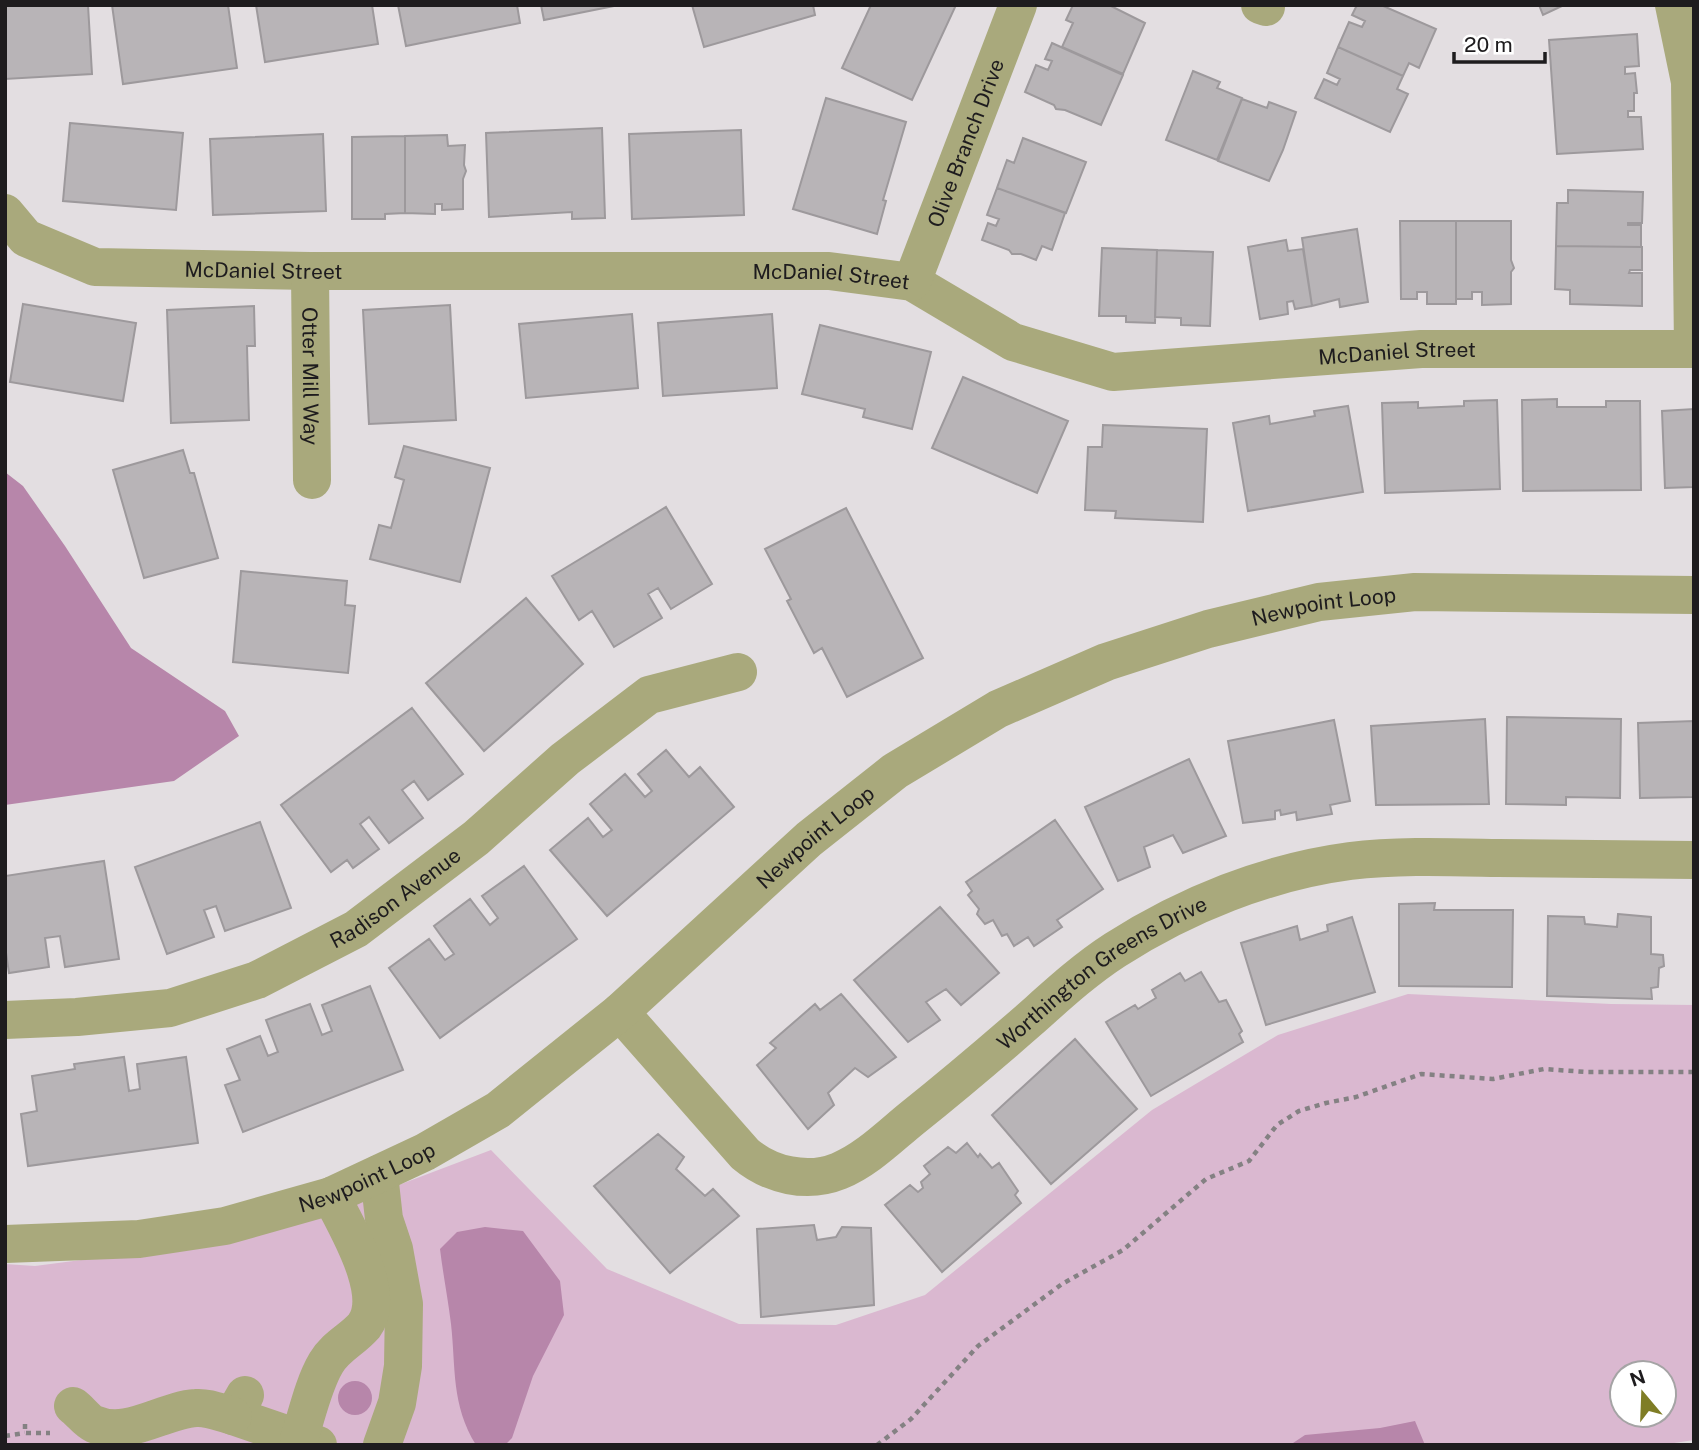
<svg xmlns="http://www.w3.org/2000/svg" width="1699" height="1450" viewBox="0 0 1699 1450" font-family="'Public Sans',sans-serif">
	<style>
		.green { fill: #dab8d0; fill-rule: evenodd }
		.water { fill: #b786aa }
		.building { fill: #b8b4b7; stroke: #9d999c; stroke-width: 2 }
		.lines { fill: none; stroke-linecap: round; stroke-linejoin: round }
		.path { stroke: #848183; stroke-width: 4.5; stroke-dasharray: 5 5; stroke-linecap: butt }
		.minor { stroke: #a9a97c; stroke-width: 38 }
		.labels { text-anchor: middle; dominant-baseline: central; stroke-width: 5; stroke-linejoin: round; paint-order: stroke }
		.street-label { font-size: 21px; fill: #1e1c1e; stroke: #fff }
	</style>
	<rect width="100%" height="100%" fill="#e3dee1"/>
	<path class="green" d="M1408,994L1611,1004L1694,1005V1440L1661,1445H5V1264L35,1266L158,1250L309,1219L491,1150L607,1269L739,1324L836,1325L925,1295L1152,1110L1278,1035ZM1622,1373H1664V1415H1622Z"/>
	<path class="water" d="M5,472L23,486L65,546L131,648L225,711L239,736L174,781L5,805Z
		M485,1227L523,1231L560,1281L564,1315L533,1376L512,1438L505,1445H476C451,1404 456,1369 451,1324C448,1299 443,1274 440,1249L457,1232Z
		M338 1398a17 17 0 1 1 34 0a17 17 0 1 1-34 0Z
		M1415,1421L1425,1445H1290L1305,1435L1380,1428Z"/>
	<path class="building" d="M5,5H88L92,74L5,79Z
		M112,5H228L237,68L123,84Z
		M256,5H372L378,44L265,62Z
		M398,5H517L520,23L406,46Z
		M541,5H619L544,20Z
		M692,5H813L815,15L704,47Z
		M871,5H956L912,100L842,68Z
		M1073,5H1109L1145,23L1123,74L1062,47L1073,23L1066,20Z
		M1357,5H1381L1436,29L1419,68L1409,63L1403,76L1338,47L1349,22L1362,27L1365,21L1352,15Z
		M1539,5H1564L1543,15Z
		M1637,34L1639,66L1625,67V74L1635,73L1637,93H1634V111H1628V117H1641L1643,149L1557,154L1549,40Z
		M1052,43L1123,75L1101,125L1065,110L1056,109L1054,105L1025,92L1036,65L1048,70L1052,61L1045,59Z
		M1338,47L1403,76L1397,89L1408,94L1390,132L1315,98L1324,79L1337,85L1340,79L1327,73Z
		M1193,71L1220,82L1217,88L1242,98L1217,160L1166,140Z
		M826,98L906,122L883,200L886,201L877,234L793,209Z
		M1242,99L1267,108L1269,102L1296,112L1283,150L1269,181L1218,161Z
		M70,123L183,133L176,210L63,201Z
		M602,128L605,218L572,219V212L489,217L486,133Z
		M741,130L744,215L632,219L629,134Z
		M323,134L326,211L213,215L210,139Z
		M447,135L448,146L465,145L464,165L466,171L463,179V209L442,210V204H435V214L405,213V136Z
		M405,136V213L385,214V219H352V137Z
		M1023,138L1086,162L1066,213L997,188L1007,160L1014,163Z
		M997,188L1065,213L1052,250L1042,246L1036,260L1021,254H1012L1009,250L982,240L988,223L996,226L999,219L987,215Z
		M1568,190L1643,192L1642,223H1628V225H1641V247L1556,246L1557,203H1568Z
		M1400,221H1456V304H1427V292H1417V299H1401Z
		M1456,221H1511V260L1514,268L1511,272V304L1482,305V292H1472V299H1456Z
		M1357,229L1368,302L1340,307L1339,299L1312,306L1302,238Z
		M1286,240L1288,251L1303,249L1312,306L1295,309L1293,301L1287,302L1288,314L1260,319L1248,247Z
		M1556,246L1642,247V270H1630L1629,273H1642V306L1570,304V290L1555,289Z
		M1102,248L1157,250L1155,323L1126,322V316H1099Z
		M1157,250L1213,252L1210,326L1181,325V318L1155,317Z
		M23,304L136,323L123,401L10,382Z
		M450,305L456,420L369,424L363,310Z
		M254,306L255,346H247L249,420L171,423L167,310Z
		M632,314L638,388L526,398L519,324Z
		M772,314L777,388L663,396L658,323Z
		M820,325L931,352L912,429L863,417L865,409L802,394Z
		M963,377L1068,421L1037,493L932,448Z
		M1557,399V407H1606V401H1640L1641,490L1523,491L1522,400Z
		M1497,400L1500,489L1385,493L1382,403L1418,402V408L1464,406V401Z
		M1348,406L1363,492L1248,511L1233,423L1269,416L1270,424L1315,416L1314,411Z
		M1694,409V487L1665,488L1662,411Z
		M1103,425L1207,429L1203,522L1115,518L1116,511L1085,510L1088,447H1102Z
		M404,446L490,468L460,582L370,559L379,525L391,528L404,480L395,477Z
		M183,450L190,473H194L218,558L144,578L113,470Z
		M666,507L712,584L671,609L658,588L648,594L662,618L614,647L592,611L579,620L552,576Z
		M846,508L923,658L847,697L822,648L814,653L787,601L791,599L765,549Z
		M241,571L347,581L345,605L355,606L348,673L233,662Z
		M526,598L583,664L484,751L426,683Z
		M412,708L463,774L428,800L414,781L402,790L423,818L389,843L369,817L360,824L379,849L353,868L347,860L331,872L281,805Z
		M1507,717L1621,719L1620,798L1566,797V805L1506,804Z
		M1485,719L1489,804L1376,805L1371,726Z
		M1334,720L1350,801L1330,805L1332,814L1297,820L1296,812L1281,815L1280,810L1275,811V819L1243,823L1228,741Z
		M1694,721V797L1640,798L1638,723Z
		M666,750L689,777L700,767L734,807L607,916L550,850L588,818L603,837L612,830L590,804L625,774L645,797L652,791L638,774Z
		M1189,759L1226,836L1183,853L1173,835L1144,847L1150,867L1118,881L1085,807Z
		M1055,820L1103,889L1057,920L1062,927L1034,946L1028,937L1014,946L1007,934L1002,936L993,920L985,924L977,914L979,909L968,895L972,891L966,882Z
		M260,822L291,908L225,931L216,906L204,910L214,937L167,954L135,867Z
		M104,861L119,959L65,967L60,936L45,938L49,967L9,973L5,946V876Z
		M524,866L577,939L440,1038L389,968L429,939L445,960L454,954L434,926L470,899L490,925L498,918L482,896Z
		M1435,903L1434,910H1513L1512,987L1399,986V904Z
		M940,907L999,973L961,1005L946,989L926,1002L940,1020L908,1042L854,980Z
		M1618,914L1651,917V954L1663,955L1664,966L1659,968L1658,987L1651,988L1652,999L1547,996L1548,916L1584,917L1585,924L1617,927Z
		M1352,917L1375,992L1266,1025L1241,943L1297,926L1300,940L1328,931L1327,925Z
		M1201,972L1219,1002L1226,1000L1242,1031L1239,1034L1243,1042L1151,1096L1106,1022L1135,1005L1138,1009L1156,998L1152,990L1180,973L1185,981Z
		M370,986L403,1070L243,1132L225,1085L240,1080L227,1049L260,1036L268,1056L278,1052L266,1020L310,1004L322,1035L332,1031L322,1005Z
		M841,994L896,1057L868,1077L855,1068L828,1093L834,1105L808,1129L757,1065L776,1048L770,1043L815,1004L820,1010Z
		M1075,1039L1137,1109L1051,1184L992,1115Z
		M124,1057L129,1091L140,1089L137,1064L186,1057L198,1143L28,1166L21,1114L37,1111L32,1076L75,1069L74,1064Z
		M658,1134L684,1157L676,1169L705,1196L713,1189L739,1216L670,1273L594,1186Z
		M967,1143L978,1157L980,1154L992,1168L999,1163L1018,1191L1015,1195L1021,1203L942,1272L885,1205L910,1185L918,1192L923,1188L921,1182L930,1174L924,1166L948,1147L956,1153Z
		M814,1225L817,1240L836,1237L842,1227L871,1228L874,1305L761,1317L757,1229Z"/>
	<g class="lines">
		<path class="path" d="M25,1424V1433H50
			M5,1436L25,1433
			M877,1445L911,1419L978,1346L1062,1284L1123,1250L1206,1179L1249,1161L1277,1125L1299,1111L1326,1103L1356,1097L1421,1074L1493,1079L1544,1069L1586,1072H1694"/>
		<g class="minor">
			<path d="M1260,5L1266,7"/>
			<path d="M1674,5L1690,82L1693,349"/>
			<path id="s1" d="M5,213L26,238L95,267L310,271H829L912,282L1013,342L1113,372L1421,349H1694"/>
			<path id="s2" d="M310,271L312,480"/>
			<path id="s3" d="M912,282L1018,5"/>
			<path id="s4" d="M620,1012L745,1154C770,1175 807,1184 839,1171C866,1160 889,1137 911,1119C951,1087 990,1054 1029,1020C1056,996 1084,970 1115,950C1185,905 1267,872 1350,861C1399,855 1449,857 1498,858C1563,859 1629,859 1694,860"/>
			<path id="s5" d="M5,1020L77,1017L170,1008L257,980L356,929L476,838L565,759L649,695L738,672"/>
			<path d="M379,1174L384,1219L394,1249L404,1304L403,1366L397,1403L382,1445"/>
			<path id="s6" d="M5,1244L139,1239L225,1226L331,1196L425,1152L498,1110L620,1012L809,839L895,771L998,709L1106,662L1208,629L1319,602L1415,592L1694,595"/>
			<path d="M245,1395L233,1416L318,1445"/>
			<path d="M73,1406C80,1411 87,1421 94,1424C127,1439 163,1410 196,1408C208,1407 221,1413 233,1416"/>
			<path d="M299,1439C307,1415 313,1385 326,1363C336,1346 352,1340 364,1326C388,1294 346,1226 331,1196"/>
		</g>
	</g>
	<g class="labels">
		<g class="street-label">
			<text stroke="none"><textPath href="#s3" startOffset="149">Olive Branch Drive</textPath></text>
			<text stroke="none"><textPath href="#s1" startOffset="276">McDaniel Street</textPath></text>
			<text stroke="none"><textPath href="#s1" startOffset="844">McDaniel Street</textPath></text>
			<text stroke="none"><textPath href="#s1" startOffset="1432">McDaniel Street</textPath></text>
			<text stroke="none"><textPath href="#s2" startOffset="105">Otter Mill Way</textPath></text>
			<text stroke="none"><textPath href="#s6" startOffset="1505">Newpoint Loop</textPath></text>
			<text stroke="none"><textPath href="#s6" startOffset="938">Newpoint Loop</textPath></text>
			<text stroke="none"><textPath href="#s5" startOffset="418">Radison Avenue</textPath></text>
			<text stroke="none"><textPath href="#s4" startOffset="620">Worthington Greens Drive</textPath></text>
			<text stroke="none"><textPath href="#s6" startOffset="371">Newpoint Loop</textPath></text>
		</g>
	</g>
	<rect width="1699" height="1450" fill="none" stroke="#1e1c1e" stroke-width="14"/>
	<g transform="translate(1643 1394) rotate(341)"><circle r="33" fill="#ffffff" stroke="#a5a4a5" stroke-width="2"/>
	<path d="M0-5L12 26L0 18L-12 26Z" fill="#7f7d25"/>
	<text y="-10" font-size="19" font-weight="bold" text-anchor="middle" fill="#1e1c1e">N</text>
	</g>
	<path d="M1454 52v10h91v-10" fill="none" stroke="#1e1c1e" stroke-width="3.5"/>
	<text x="1464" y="52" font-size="21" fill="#1e1c1e" stroke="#ffffff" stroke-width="5" paint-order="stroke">20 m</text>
</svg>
